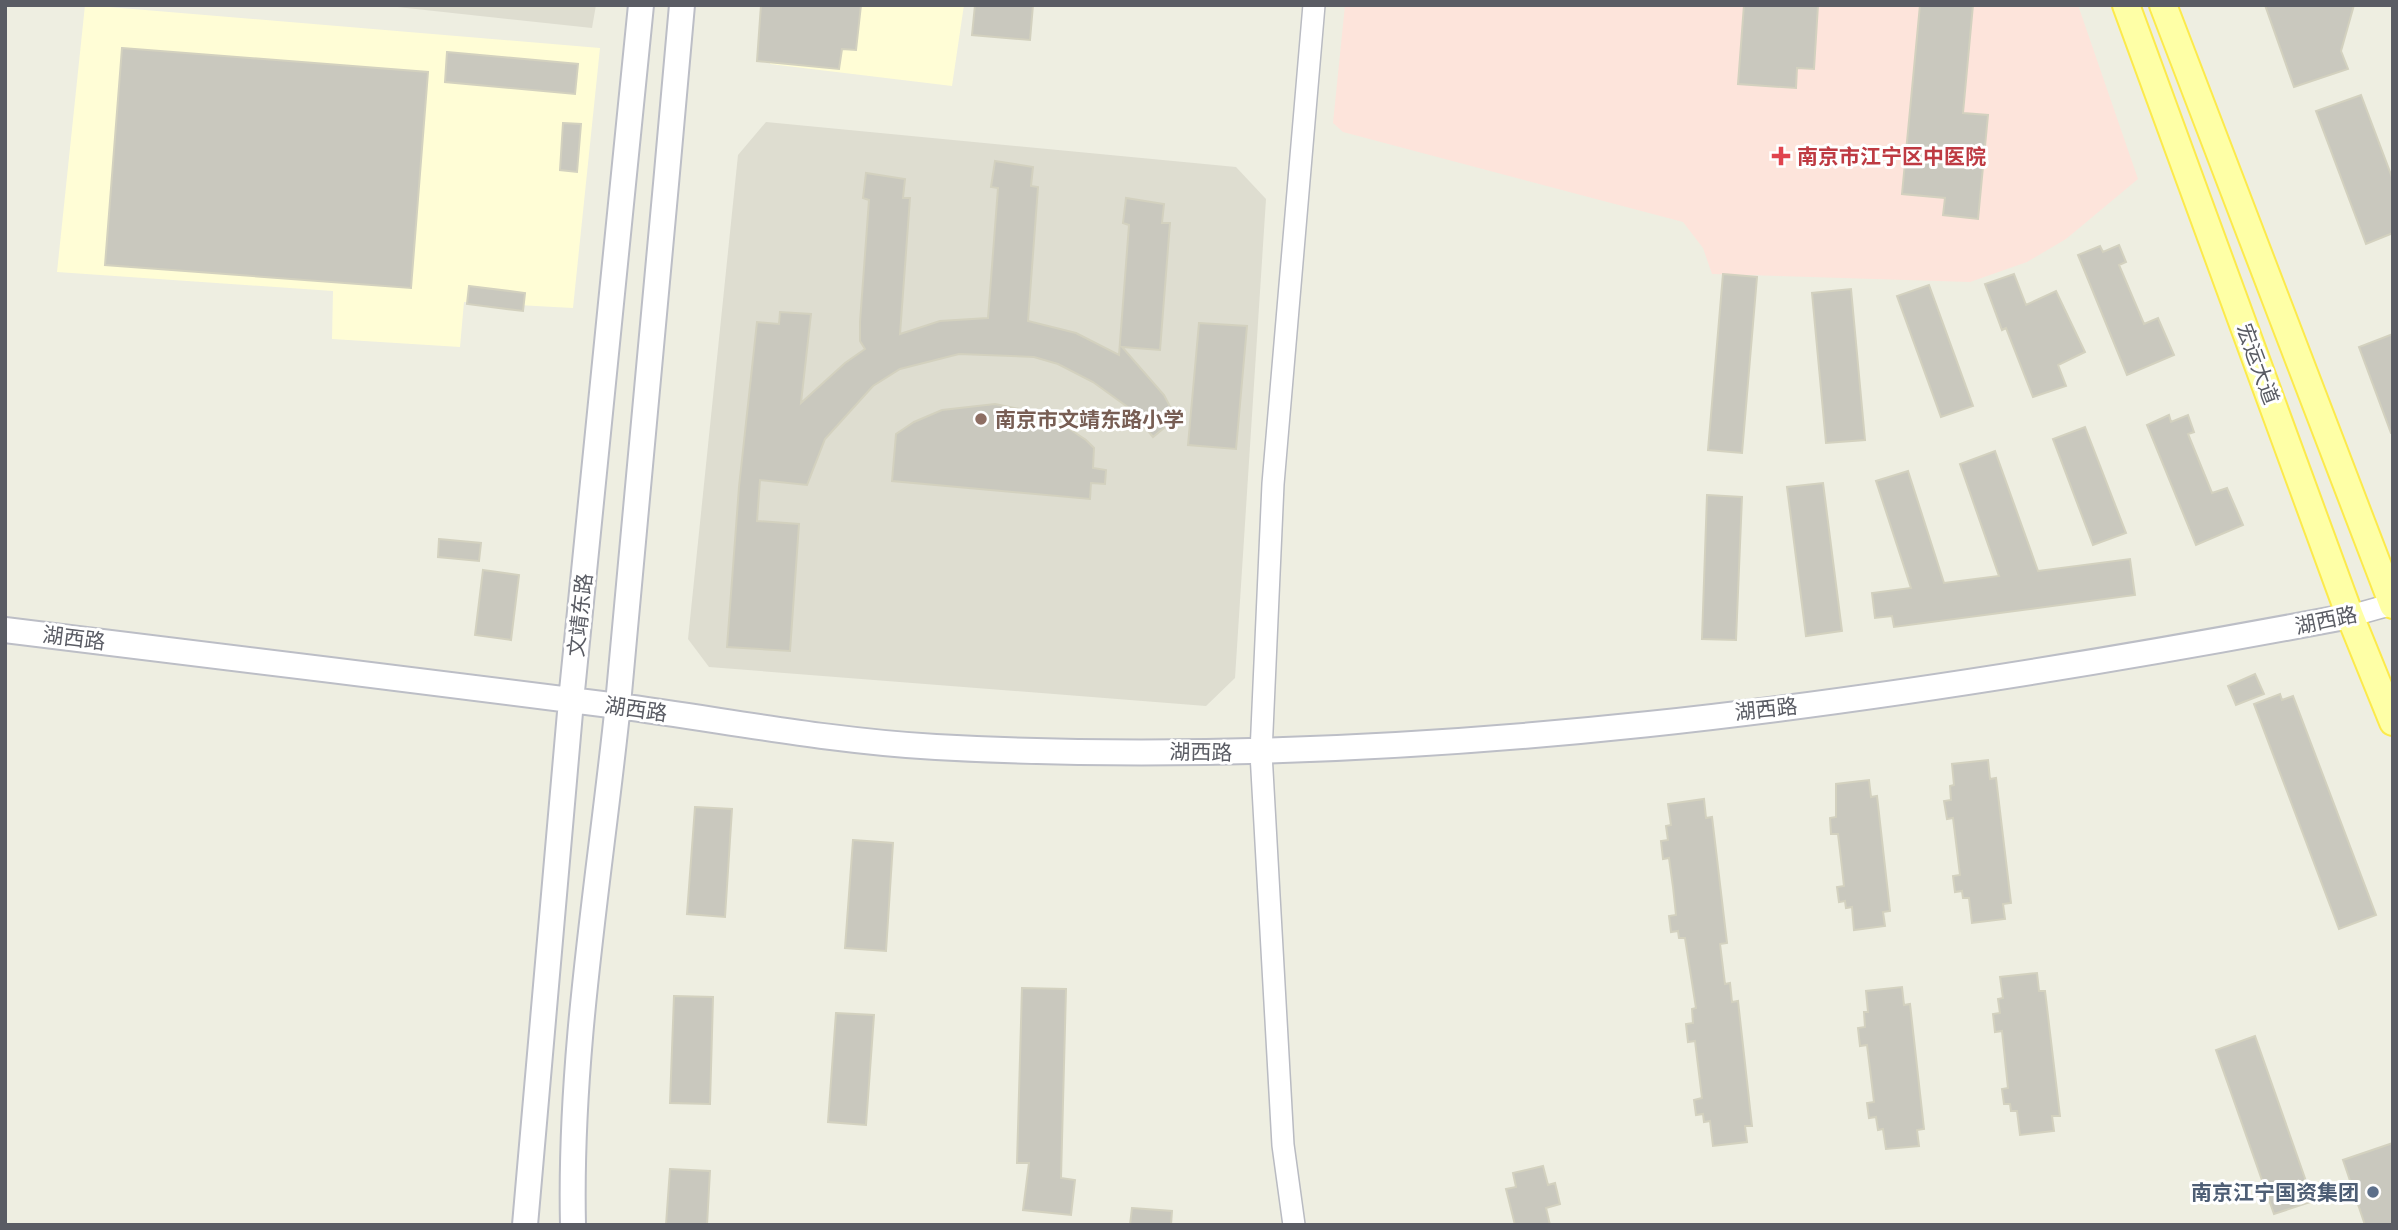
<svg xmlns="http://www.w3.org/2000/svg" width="2398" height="1230" viewBox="0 0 2398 1230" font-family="'Public Sans','Noto Sans SC',sans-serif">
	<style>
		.commercial { fill: #fffdd6 }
		.education { fill: #deddd0 }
		.medical { fill: #fde4db }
		.building { fill: #c9c8be; stroke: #d3d1bf; stroke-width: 2 }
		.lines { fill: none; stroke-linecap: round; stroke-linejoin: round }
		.tertiary-casing { stroke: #b9bbc2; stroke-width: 24 }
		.secondary-casing { stroke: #bcbec6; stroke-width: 28 }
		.primary-casing { stroke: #fcea4c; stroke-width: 30 }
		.tertiary { stroke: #fff; stroke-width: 21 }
		.secondary { stroke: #fff; stroke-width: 24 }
		.primary { stroke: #feffa6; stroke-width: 26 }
		.health-dot { fill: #e0444e; stroke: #fff; stroke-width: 2.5 }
		.education-dot { fill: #8d6e63; stroke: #fff; stroke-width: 2.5 }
		.service-dot { fill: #5c6f8a; stroke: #fff; stroke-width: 2.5 }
		.labels { text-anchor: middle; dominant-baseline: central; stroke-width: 6; stroke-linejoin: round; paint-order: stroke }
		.health-label { font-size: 21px; font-weight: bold; fill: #be3a42; stroke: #fff; text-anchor: start }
		.street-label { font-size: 21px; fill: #5a5c64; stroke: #fff }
		.education-label { font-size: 21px; font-weight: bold; fill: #785e54; stroke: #fff; text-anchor: start }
		.service-label { font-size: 21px; font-weight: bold; fill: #4e5e75; stroke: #fff; text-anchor: end }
	</style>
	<rect width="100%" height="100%" fill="#eeeee1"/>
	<path class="commercial" d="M85,5L600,48L573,308L464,302L460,347L332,339L333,291L57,272Z
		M772,5H964L952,86L770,64Z"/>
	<path class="education" d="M379,5H596L592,28Z
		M766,122L1236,167L1266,199L1235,678L1206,706L709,667L688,639L738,155Z"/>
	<path class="medical" d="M1345,5H2078L2138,179L2066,239L2027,262L1970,282L1712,274L1703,248L1683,222L1343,132L1333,123Z"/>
	<path class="building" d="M761,5H861L856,50L842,49L839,69L757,61Z
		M975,5H1033L1030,40L972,35Z
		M1744,5H1818L1814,69L1797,68L1796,88L1738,84Z
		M1920,5H1973L1963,113L1988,115L1978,219L1943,215L1945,198L1902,194Z
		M2265,5H2354L2341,51L2348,69L2294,87Z
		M122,48L428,72L411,288L105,265Z
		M447,52L578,64L575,94L445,82Z
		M2361,95L2393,180V233L2366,244L2316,111Z
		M563,123L581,124L577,172L560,170Z
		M995,161L1033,167L1031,186L1038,187L1028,321L1076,333L1119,355L1129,225L1123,223L1126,198L1164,204L1162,223H1170L1160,350L1122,347L1164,395L1176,418L1153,437L1129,408L1093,382L1058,364L1034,357L959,354L900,369L873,386L825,439L807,485L760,480L757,521L799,524L790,651L727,647L739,487L757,322L779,324L780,312L811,314L801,403L845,363L865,349L860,341V322L869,200L863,198L866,173L905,179L903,198H910L900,334L940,321L988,318L998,188L991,187Z
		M2119,245L2126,262L2119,265L2144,324L2158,318L2174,355L2127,375L2078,255L2100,246L2103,252Z
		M1723,274L1757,277L1742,453L1708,450Z
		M2014,274L2026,305L2056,291L2085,352L2058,365L2066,386L2033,397L2006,328L2002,330L1985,284Z
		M1929,285L1973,406L1941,417L1897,296Z
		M469,286L525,293L523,311L467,304Z
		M1851,289L1865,440L1826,443L1812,293Z
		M1199,323L1247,326L1236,449L1188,445Z
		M2393,334V433H2391L2359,347Z
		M995,404L1039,413L1062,424L1086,440L1094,448L1093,468L1106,470L1105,484L1091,483L1090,499L892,481L896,434L914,422L942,410Z
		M2169,415L2171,422L2188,415L2194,432L2188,434L2212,493L2227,488L2243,525L2196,545L2147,425Z
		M2085,427L2126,533L2093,545L2053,439Z
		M1995,451L2038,571L2130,559L2135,595L1894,627L1892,616L1875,618L1872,593L1911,588L1876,481L1908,471L1944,583L1999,576L1960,464Z
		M1823,483L1842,631L1806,636L1787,487Z
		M1707,495L1742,497L1736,640L1702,639Z
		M439,539L481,543L479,561L438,557Z
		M483,570L519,575L511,640L475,635Z
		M2255,674L2264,694L2236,705L2228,686Z
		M2280,694L2282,700L2293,696L2376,915L2339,929L2254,704Z
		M1988,760L1990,779L1996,778L2011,903L2003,904L2005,919L1972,923L1969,898H1963L1962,891L1955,892L1953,876L1960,875L1953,818L1947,819L1944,801L1951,800L1950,786L1954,785L1952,764Z
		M1869,780L1871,797L1877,796L1890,911L1883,912L1885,926L1854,930L1852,907L1846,908L1845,901L1839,902L1837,887L1844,886L1842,868L1838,834H1831L1830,818L1836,817V784Z
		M1704,799L1706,818L1712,817L1727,943L1720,944L1725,984L1730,983L1732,1002L1738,1001L1752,1126H1745L1747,1142L1713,1146L1710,1121L1704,1122L1703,1114L1696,1115L1694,1100L1702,1098L1695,1041L1688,1042L1686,1024L1693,1023L1692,1009L1696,1008L1685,938H1679L1678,931L1671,932L1669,916L1676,915L1673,887L1669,858L1663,859L1661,841L1668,840L1666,826L1671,825L1668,804Z
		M695,807L732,809L725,917L687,914Z
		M853,840L893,843L886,951L845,948Z
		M2037,973L2039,991H2045L2060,1116H2052L2054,1131L2020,1135L2017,1111H2011L2010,1104H2004L2002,1089L2008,1088L2002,1031L1995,1032L1993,1014L2000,1013L1998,999L2003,998L2000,977Z
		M1902,987L1904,1005L1910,1004L1924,1129L1917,1130L1919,1146L1886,1149L1883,1129L1878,1130L1876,1117L1869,1118L1867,1103L1874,1102L1870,1069L1867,1045L1860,1046L1858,1028L1865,1027L1864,1012H1868L1866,991Z
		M1022,988L1066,989L1061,1178L1075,1180L1071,1215L1023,1210L1029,1163H1017Z
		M674,996L713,997L710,1104L670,1103Z
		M836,1013L874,1015L866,1125L828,1122Z
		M2255,1036L2313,1201L2274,1214L2216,1050Z
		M2393,1143V1225H2365L2343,1160Z
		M1543,1166L1548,1185L1555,1183L1560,1204L1546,1208L1550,1225H1515L1506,1189L1516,1187L1513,1173Z
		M670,1169L710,1171L707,1225H666Z
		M1132,1208L1172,1211L1171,1225H1130Z"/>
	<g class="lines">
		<defs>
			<path id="tertiary" d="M2350,616L2393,604
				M1294,1225L1283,1145L1261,753L1273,484L1314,5"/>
			<path id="secondary" d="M5,630C209,655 414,680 618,706C724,720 829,741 936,747C1411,773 1885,704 2350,616
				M525,1225L571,701L641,5
				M573,1225C569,1050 600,877 618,704C641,471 661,238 682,5"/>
			<path id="primary" d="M2126,5L2350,616L2393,722
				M2163,5L2393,605"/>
		</defs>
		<use href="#tertiary" class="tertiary-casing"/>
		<use href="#secondary" class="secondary-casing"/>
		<use href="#primary" class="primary-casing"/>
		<use href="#tertiary" class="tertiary"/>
		<use href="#secondary" class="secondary"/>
		<use href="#primary" class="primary"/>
	</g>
	<path class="health-dot" d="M1777.5 145.5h7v7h7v7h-7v7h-7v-7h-7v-7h7z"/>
	<circle class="education-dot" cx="981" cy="419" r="7"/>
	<circle class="service-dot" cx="2373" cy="1192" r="7"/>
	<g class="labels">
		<g class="health-label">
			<text x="1797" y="156">南京市江宁区中医院</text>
		</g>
		<g class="street-label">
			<text transform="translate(2258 364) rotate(70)">宏运大道</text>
			<text transform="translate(580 615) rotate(-84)">文靖东路</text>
			<text transform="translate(2326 620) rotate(-12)">湖西路</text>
			<text transform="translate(74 638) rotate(7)">湖西路</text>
			<text transform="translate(636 709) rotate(8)">湖西路</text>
			<text transform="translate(1766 709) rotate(-6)">湖西路</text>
			<text transform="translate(1201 752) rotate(1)">湖西路</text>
		</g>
		<g class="education-label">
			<text x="995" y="419">南京市文靖东路小学</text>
		</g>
		<g class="service-label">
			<text x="2359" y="1192">南京江宁国资集团</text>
		</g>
	</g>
	<rect width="2398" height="1230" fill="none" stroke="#5a5c64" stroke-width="14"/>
</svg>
